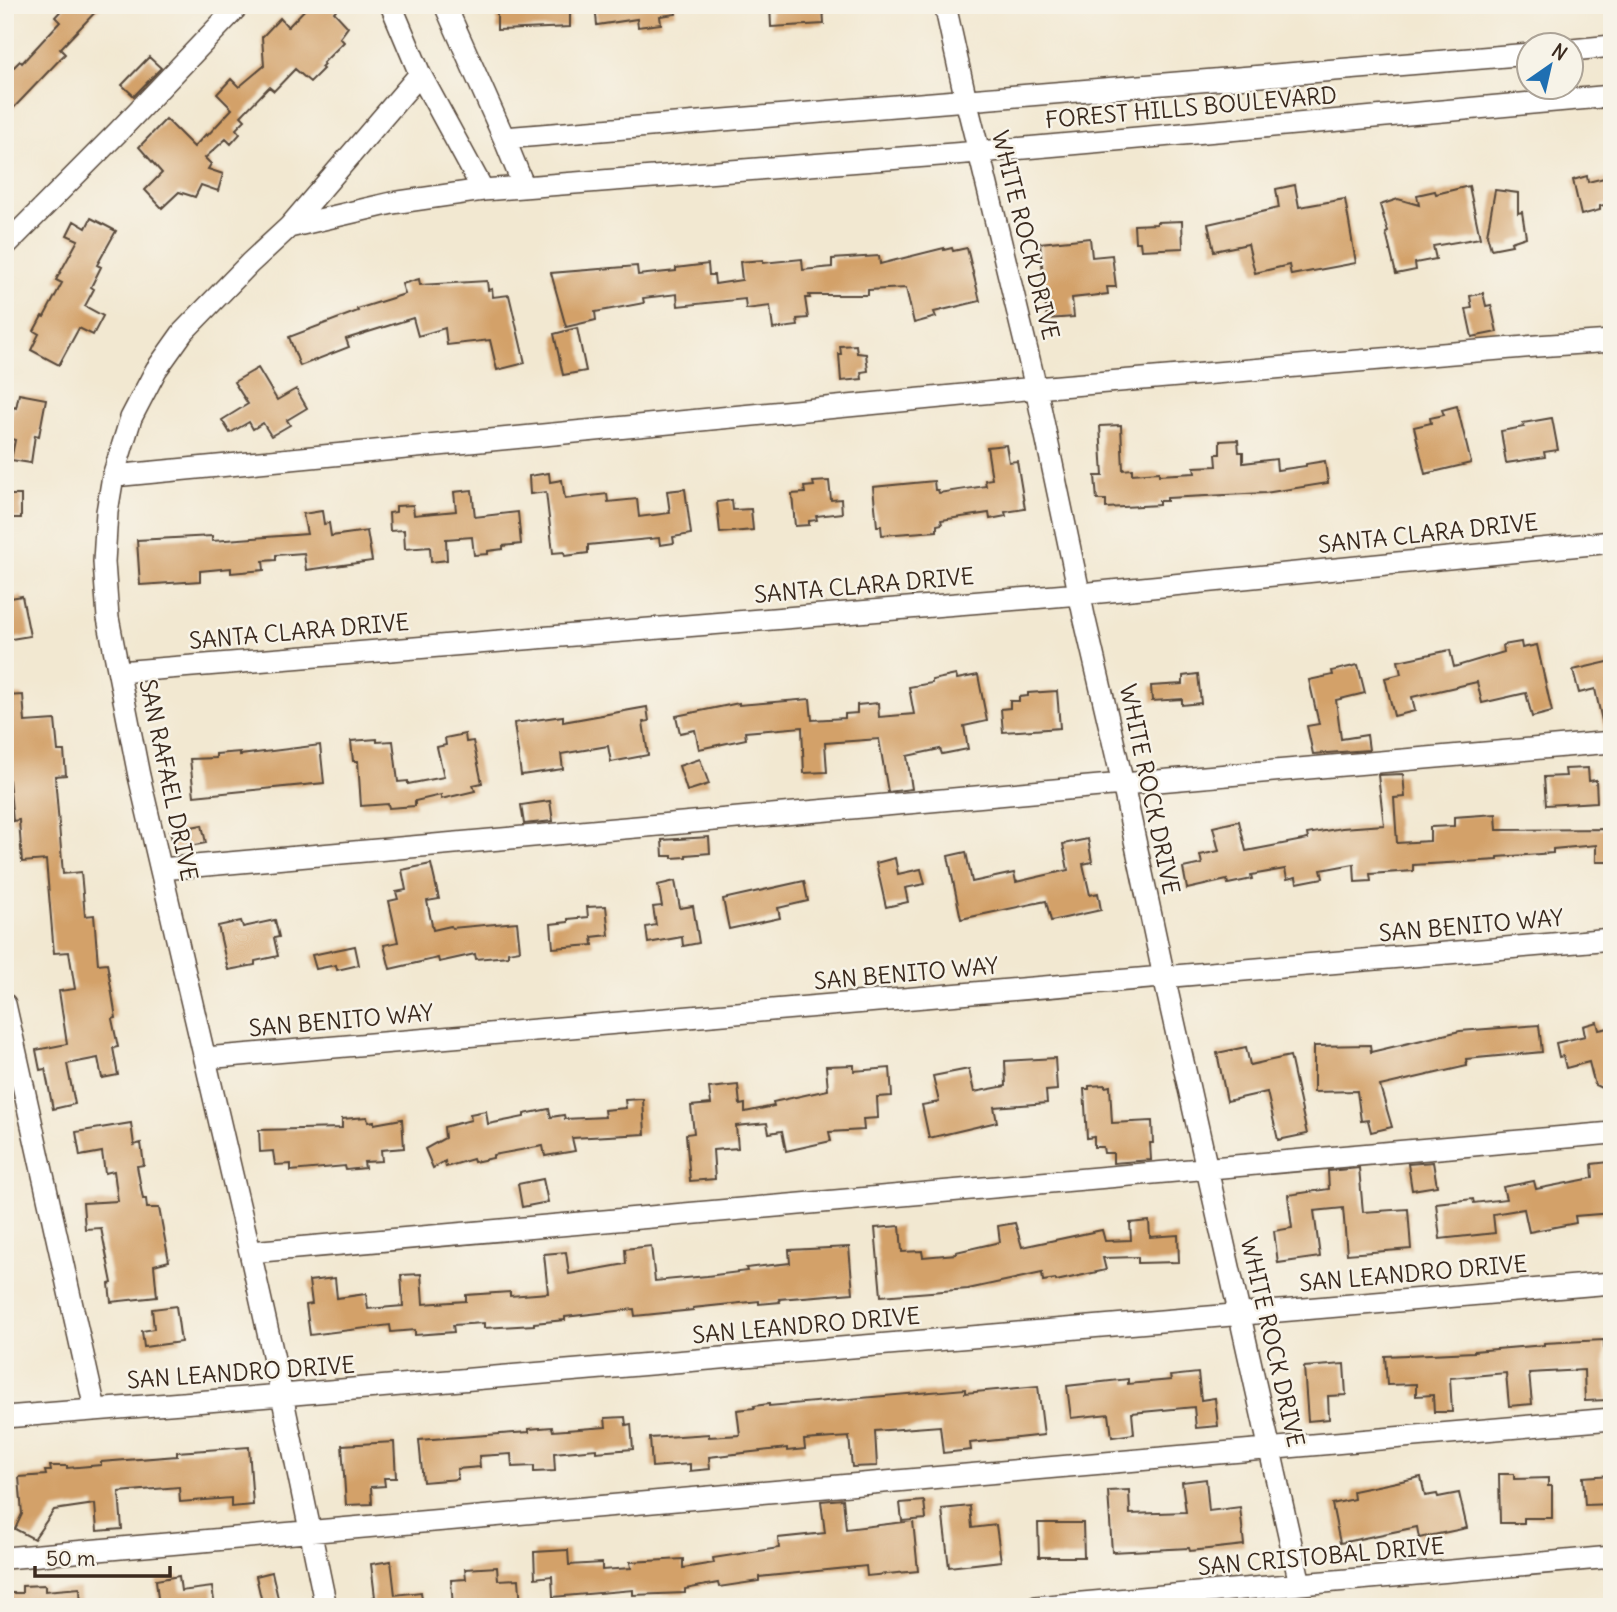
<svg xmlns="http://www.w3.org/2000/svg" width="1617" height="1612" viewBox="0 0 1617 1612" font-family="Delius,sans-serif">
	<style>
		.building { fill: #d3a169 }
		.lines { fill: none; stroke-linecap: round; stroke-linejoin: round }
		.minor-casing { stroke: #564639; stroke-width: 24 }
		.minor { stroke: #fff; stroke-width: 21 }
		.labels { text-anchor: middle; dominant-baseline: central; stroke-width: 5; stroke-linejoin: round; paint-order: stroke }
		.street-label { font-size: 23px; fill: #3b2a1e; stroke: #f7f3e8 }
	</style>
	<rect width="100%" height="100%" fill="#f7f3e8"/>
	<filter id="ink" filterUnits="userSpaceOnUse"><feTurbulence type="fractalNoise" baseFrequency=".0143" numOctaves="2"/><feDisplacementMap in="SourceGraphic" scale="14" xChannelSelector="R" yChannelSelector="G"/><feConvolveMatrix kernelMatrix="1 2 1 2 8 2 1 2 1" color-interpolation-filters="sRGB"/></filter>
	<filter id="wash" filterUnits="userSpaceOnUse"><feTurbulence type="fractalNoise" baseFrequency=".00686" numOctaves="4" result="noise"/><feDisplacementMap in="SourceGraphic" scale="28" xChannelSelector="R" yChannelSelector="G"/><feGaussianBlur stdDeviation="1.57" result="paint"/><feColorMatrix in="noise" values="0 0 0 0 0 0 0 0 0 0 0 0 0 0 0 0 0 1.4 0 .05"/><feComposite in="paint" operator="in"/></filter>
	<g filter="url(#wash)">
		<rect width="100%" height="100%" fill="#f2e8d1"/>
		<g id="blocks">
			<path class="building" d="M66,5H102L60,49L65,54L5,117V76L20,61L22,63L60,22L55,17Z
				M309,5H340L334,12L348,27L340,38L344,42L323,63L324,64L321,67L323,69L310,82L295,69L274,91L269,87L241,116L245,120L236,129L240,134L231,144L226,139L205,158L211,164L208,169L223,174L218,191L201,185L195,197L179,192L162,208L145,190L162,173L139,147L166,119L194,147L206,134L207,136L232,109L217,94L231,79L239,87L264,66L262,37L280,18L288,27Z
				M539,5H570V27L497,30V9L539,8Z
				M595,5H675L676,14L660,16L661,24L638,27L637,19L597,25Z
				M770,5H823L824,24L771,27Z
				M149,57L161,68L134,96L122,85Z
				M1587,176L1588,182L1612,176V203L1600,206V210L1581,215L1573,180Z
				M1295,185L1299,207L1345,199L1356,263L1291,275L1289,265L1255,273L1248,244L1214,251L1208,224L1279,208L1276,189Z
				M1469,186L1480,238L1433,246L1436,259L1415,263L1416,270L1396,274L1386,233L1388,232L1380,205L1398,199L1419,205L1417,195L1435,191L1436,194Z
				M1495,190L1518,193V213L1522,212L1526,237L1511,242L1512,245L1491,249L1487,235Z
				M91,218L116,231L97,265L101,267L91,287L94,289L85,306L103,316L93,335L79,328L59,365L31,350L39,334L34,331L42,316L44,317L62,283L56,280L78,240L67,235L74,221L86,228Z
				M1182,221L1183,248L1141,250L1140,242H1135L1134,225L1157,224V222Z
				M1090,238L1092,257L1112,255L1116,287H1107L1108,294L1072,298L1074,317L1047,319L1040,243Z
				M944,248V250L952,248L953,251L967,248L980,301L934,312L936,317L914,323L906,288L868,290V295H809L810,298H805L808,318L797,319L798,326L773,329L770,306L746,309L745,299L678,306L677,294L643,298L644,303L595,312L596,320L566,327L551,273L637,266L638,275L676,271V268L708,264L709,275H714L715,284L742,280L740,262L763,260V263L802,259L803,270L832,267V259L879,256L880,264Z
				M419,279L420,285L487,281L488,290L492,289L493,297L509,295L525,363L497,370L490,340L447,345L445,328L418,336L413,318L346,339L349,347L300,366L289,337L358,311L357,309L405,294L402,284Z
				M1483,293L1486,306L1491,305L1497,332L1472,337L1466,309L1472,308L1470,296Z
				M577,328L586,371L563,375L554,334Z
				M856,345L857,353L866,354L868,371L861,372L862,379L841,381L839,354H841L840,346Z
				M258,368L277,400L296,389L307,408L287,420L290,425L271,436L263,423L253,429L249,422L230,433L222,420L248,404L234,382Z
				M19,394L46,399L39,436L35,435L31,463L11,460L15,440L8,438L13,407L16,408Z
				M1457,406L1471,463L1425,474L1414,427L1431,423L1430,418L1444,415L1442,410Z
				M1552,418L1558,450L1544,452L1545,457L1506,463L1501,431L1524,427L1523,423Z
				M1121,425L1123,470L1132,469V474L1159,472V475L1195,473L1194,467L1217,466L1216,454H1220V441L1238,440L1239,452H1243V463L1276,459L1277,470L1306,466V464L1325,461L1328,483L1265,493L1167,498V501H1159V505L1106,508V500H1097L1095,476H1103L1100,426Z
				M1006,445L1009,462L1017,461L1025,509L1005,512L1006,516L990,519L989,513L941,520L942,524L937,525V531L882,535L881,526H877L873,487L934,481L935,490H938L939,493L986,486L985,480L992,479L987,447Z
				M549,473L550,482L562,480L565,499L607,494L608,502L637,499L639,517L670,513L667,491L685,489L691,534L673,537L674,543L660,545L659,538L588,545V553L565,556L564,552L553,553L546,492L530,494L529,476Z
				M829,481L831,500L841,499L842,513L816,516L817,520L809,521V525L795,526L792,494L805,493L804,487L814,486L813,482Z
				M472,490L475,517L518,512L521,544L503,546V549L488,551V554L474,555L472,537L446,539L447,560L431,562L430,547L405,549L404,530L390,531L389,513L396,512V506L413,505L414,515L456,511L454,492Z
				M5,495H21V518H5Z
				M732,500L733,510L751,509L753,530L720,533L717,502Z
				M322,511L324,524L329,523L331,536L367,531L372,561L306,570L304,553L276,555V560L263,561L264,570L231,573V568L200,571V581L140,585L137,540L212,536V541L307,534L303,514Z
				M22,596L30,636L5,640V599Z
				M1521,642L1522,648L1537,645L1552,712L1532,717L1526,693L1482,703L1477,682L1412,697L1415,711L1394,716L1385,678L1401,674L1398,661L1450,650L1454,667L1504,652L1503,645Z
				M1612,661V729L1604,730L1595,689L1579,693L1573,670Z
				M1358,665L1365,693L1336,700L1341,739L1367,735L1369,750L1313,754L1307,726L1319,724L1309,680L1333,675L1332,671Z
				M1198,674L1201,703L1182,705V699L1152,701L1151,686L1183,684V676Z
				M956,675L957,679L978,675L987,721L964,726L968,749L942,754L940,749L907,756L912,789L888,792L879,739L825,743L827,772L804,773L802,727L745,732L746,739L699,749L695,730L680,733L676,716L739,703V705L810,699L812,720L845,718V714L857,713V705L878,703L879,717L914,714L909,687L932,683V680Z
				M1057,691L1060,728L1003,732L1001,709L1010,708V701H1019V697L1028,696V693Z
				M23,695L25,722L55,720L58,751H64L66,775L55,776L63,874L81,872L85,916L94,915L98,964L107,963L116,1018L112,1019L118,1047L113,1048L118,1075L102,1078L98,1058L67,1064L75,1104L53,1109L45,1069L40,1070L36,1050L67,1044L59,991L75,989L69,952L54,953L46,860L22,862L19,820L13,821L9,780H5V696Z
				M647,707L649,721L643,722L648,755L611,762L608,746L561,754L563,769L521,775L514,723L563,716V722Z
				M465,734L466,742L473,741L482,783L473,785L475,791L441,799V795L415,801V806L389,808L388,804L361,806L358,761H353L351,741L377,739V742L393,741L398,782L408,781V784L444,777L437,747L446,745L445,738Z
				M320,745L324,783L194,796L190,759L216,758V754L240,752V755Z
				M700,759L709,784L687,791L679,766Z
				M1588,768L1589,781L1596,780L1597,802L1546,805L1544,777L1566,776L1565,769Z
				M1403,774L1405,797L1394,798L1397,843L1430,841V827L1454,826V817L1496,814L1497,830L1612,829V862H1596V845L1553,849V853L1498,857V860L1413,865V871L1370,874L1371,881L1355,882L1354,864L1321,870L1323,878L1297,883L1296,877L1287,879L1285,869L1251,875L1252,879L1228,884L1227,880L1187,889L1183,868L1202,864L1200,855L1219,851L1213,827L1239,821L1246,851L1308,839L1307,834L1342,828L1384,825L1378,775Z
				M550,801L553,821L524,824L521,805Z
				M202,825L206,843L174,849L170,831Z
				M709,837L710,853L686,855V857L672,858V856H663L662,840Z
				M1088,839L1092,862L1083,864L1090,895L1098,893L1101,910L1051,921L1046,901L961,919L948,856L966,852L972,882L1014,873L1016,882L1068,870L1063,844Z
				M895,858L898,874L921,869L925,884L905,888L908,902L886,907L876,863Z
				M431,864L439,899L427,901L433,930L451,926L452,928L517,922L520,950L508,952V956L476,959L475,954L439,962L438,958L390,969L384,945L398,942L389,901L398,899L396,892L406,890L402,870Z
				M675,881L680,908L693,906L699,943L683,946L682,937L648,943L646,927L656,925L653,907L662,906L658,885Z
				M804,881L808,901L778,908L780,918L729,929L723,899Z
				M606,906L609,935L592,937L593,945L553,948L551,924L568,922V919L588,917L587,907Z
				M275,920L279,937L274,938L278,956L255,961V965L228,970L218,926L241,921L243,927Z
				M355,946L359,965L337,970L336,965L316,969L312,955Z
				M1597,1022L1599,1030L1609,1028L1612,1042V1093L1595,1085L1589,1062L1566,1068L1563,1056L1559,1057L1556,1043L1585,1036L1583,1026Z
				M1539,1025L1542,1052L1466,1059L1467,1066L1380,1086L1392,1127L1371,1132L1368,1120L1361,1121L1357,1091L1314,1092V1046L1370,1045L1371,1052L1460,1031Z
				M1246,1047L1250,1065L1290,1056L1307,1134L1278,1140L1267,1092L1227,1101L1217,1053Z
				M1055,1058L1057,1090L1046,1091L1047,1103L994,1107L997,1122L929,1138L922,1105L939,1102L933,1076L969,1069L974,1092L1006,1086L1005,1061Z
				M854,1065V1071L890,1068L892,1096L877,1097L878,1118L863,1119L864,1130L829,1132L831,1141L786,1151L782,1131L769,1133L767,1123L736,1126L738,1148L713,1150L715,1179L690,1181L686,1134L694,1133L691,1106L711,1104L709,1088L738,1085L740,1105L745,1104V1112L774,1106L773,1102L828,1090L826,1066Z
				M1105,1085V1087L1110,1086L1112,1123L1152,1121L1153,1143H1150L1151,1160L1113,1163V1153H1104L1103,1147H1094V1137L1087,1138L1084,1089H1089V1086Z
				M643,1099L645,1134L572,1138L575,1151L545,1156L543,1146L493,1155V1158L474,1162L473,1159L446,1167L445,1161L433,1168L425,1149L445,1138L444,1127L471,1120L470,1114L486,1111L488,1124L524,1117V1114L549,1109L551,1117L564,1115L565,1119L605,1117L604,1110L626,1108L625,1100Z
				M367,1117L368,1122L374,1121V1124L402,1119L404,1148L381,1150L382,1161L364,1162L365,1168L346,1170L345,1166L291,1171V1164L275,1165L273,1151L260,1152L259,1130L342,1128V1119Z
				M131,1123L134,1145L141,1143L144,1165L137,1166L143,1199H146L147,1208H159L169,1261L154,1265L157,1297L111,1302L109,1284L112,1283L101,1228L85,1229L83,1203L118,1201L114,1171L105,1173L102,1152L80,1156L76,1132Z
				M1433,1162L1437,1186L1412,1190L1408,1164Z
				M1609,1162L1612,1188V1213L1575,1216L1576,1223L1529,1232L1524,1209L1493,1214L1495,1233L1440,1239L1436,1203L1473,1199L1474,1203L1506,1199L1503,1187L1534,1181L1536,1189L1593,1178L1592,1164Z
				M1359,1168L1363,1212L1408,1209L1411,1249L1347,1254L1343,1208L1314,1211L1320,1257L1278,1263L1274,1231L1292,1228L1288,1195L1329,1189L1328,1171Z
				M543,1179L548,1202L522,1207L518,1184Z
				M1149,1221L1150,1237L1178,1235L1179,1262L1138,1263V1257L1103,1258L1106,1270L1056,1281L1055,1279L1043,1281L1042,1273L968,1289L881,1296L875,1228L900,1226L902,1252L922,1251L923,1257L956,1254V1252L1000,1242L998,1226L1015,1223L1022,1247L1102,1230L1105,1241L1131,1240L1130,1223Z
				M651,1246L655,1281L707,1276L747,1271L746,1268L790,1263L789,1250L849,1247L853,1293L779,1299L780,1302L759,1304V1301L693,1308V1310L635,1316L634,1309L565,1317V1320L534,1323V1325L484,1328V1323L453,1325L454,1332L415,1335V1330L391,1332L390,1325L310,1335L306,1305L312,1304L309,1281L335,1278L337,1298L366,1294L368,1309L403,1306L401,1275L421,1274L423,1304L466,1301V1295L510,1292V1296L548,1293L544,1254L566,1252L569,1274L626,1264L625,1249Z
				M176,1306L181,1342L144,1347L142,1331L154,1329L152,1309Z
				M1604,1340L1607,1400L1585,1401L1584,1370L1529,1373L1532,1404L1509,1406L1506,1373L1450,1378L1452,1412H1434L1433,1395L1416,1396V1384L1387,1385L1385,1356L1474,1352V1351L1544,1345V1343Z
				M1344,1364L1346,1395L1328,1396L1329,1419L1308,1421L1304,1367Z
				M1198,1373L1201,1400L1215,1398L1218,1426L1196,1428L1194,1407L1132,1413L1134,1434L1112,1437L1109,1414L1071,1418L1067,1386L1128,1379V1384L1171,1380L1170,1376Z
				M1038,1386L1044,1435L970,1443L971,1450L943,1453L940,1426L875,1431L877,1466L852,1467L849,1437L804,1440L805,1449L787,1451V1448L709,1457L710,1469L690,1471V1464L652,1467L650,1438L709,1434V1437L740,1435L737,1410L755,1408L754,1406L769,1404V1406L965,1389V1393Z
				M625,1417L626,1425L631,1424L633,1449L596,1452V1449L554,1453L555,1471L534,1472V1466L512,1467L511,1454L479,1456L480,1467L457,1469L458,1479L423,1482L419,1440L529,1432V1429L552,1427L553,1431L606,1427L605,1418Z
				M394,1442L396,1478H384L385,1486L371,1487L372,1504L346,1505L342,1445Z
				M249,1447L253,1505L231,1507V1498L180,1502L179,1487L119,1492L122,1529L97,1531L95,1504L54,1510L34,1539L15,1529L22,1514L19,1477L46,1475L45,1471H51L50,1466H67V1468L101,1465V1462L177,1456V1452Z
				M1499,1474H1514V1479L1548,1478V1486H1552V1518H1524V1523H1500Z
				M1612,1475V1504L1585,1505L1583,1477Z
				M1421,1477L1425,1496L1437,1494L1438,1497L1459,1493L1467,1528L1419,1538L1417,1527L1340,1543L1332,1504L1354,1499L1353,1491Z
				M1206,1479L1209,1511L1240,1507L1244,1545L1190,1551L1189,1548L1112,1552L1108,1491L1129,1490L1130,1514L1186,1512L1182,1482Z
				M843,1499L846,1529L913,1521L918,1571L867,1576L866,1566L759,1577V1581L719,1587L718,1583L685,1589V1593L633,1595V1590L553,1597L552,1576L535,1578L534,1552L568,1550L569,1565L602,1563V1570L631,1568L630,1562L683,1559V1568L714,1563L713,1558L779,1548L778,1538L825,1533L821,1501Z
				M924,1501L926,1519L902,1521L900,1503Z
				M970,1506L972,1528L996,1525L1001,1561L949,1567L942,1509Z
				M1038,1523H1083L1084,1557H1039Z
				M391,1561L395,1595L421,1592L423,1607H373V1597H375L371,1564Z
				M497,1567L498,1580L519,1579L521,1607H453L451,1580L466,1579L465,1569Z
				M272,1572L280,1607H263L256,1576Z
				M179,1576L181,1591L212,1587L215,1607H159L156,1580Z
				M45,1585V1591L80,1588L81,1607H5V1593H22V1586Z"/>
		</g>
	</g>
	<g filter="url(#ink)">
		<use href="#blocks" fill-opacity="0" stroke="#564639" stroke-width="2"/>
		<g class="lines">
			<defs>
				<path id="minor" d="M391,5L420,74L483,190
					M445,5L504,138L524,187
					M945,5L966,100L979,152L1036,388L1084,616L1123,784L1164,977L1300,1584
					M1572,50L1612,46
					M504,138L1530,54
					M289,227L392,203L483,190L979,152L1612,96
					M5,246L118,132L239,5
					M113,476L1036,388L1536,346L1612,341
					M119,672L1080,594L1612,542
					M161,869L1123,784L1612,742
					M5,1004L95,1409
					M205,1058L1612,939
					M250,1252L1612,1133
					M5,1417L282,1395L1612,1283
					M5,1558L1612,1419
					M326,1607L282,1395L250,1252L139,776L108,618L104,562L107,512L113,476L131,418L156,370L183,332L250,263L289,227L420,74
					M1036,1607L1612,1557"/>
			</defs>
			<use href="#minor" class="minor-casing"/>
			<use href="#minor" class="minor"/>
		</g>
	</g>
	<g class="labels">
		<g class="street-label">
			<text transform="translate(1191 107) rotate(-5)">FOREST HILLS BOULEVARD</text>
			<text transform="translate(1026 235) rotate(76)">WHITE ROCK DRIVE</text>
			<text transform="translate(1428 533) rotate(-6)">SANTA CLARA DRIVE</text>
			<text transform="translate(864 585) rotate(-5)">SANTA CLARA DRIVE</text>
			<text transform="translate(299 631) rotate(-5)">SANTA CLARA DRIVE</text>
			<text transform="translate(169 780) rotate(78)">SAN RAFAEL DRIVE</text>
			<text transform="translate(1150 789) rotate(78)">WHITE ROCK DRIVE</text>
			<text transform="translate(1471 925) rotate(-5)">SAN BENITO WAY</text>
			<text transform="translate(906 973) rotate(-5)">SAN BENITO WAY</text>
			<text transform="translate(341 1020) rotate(-5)">SAN BENITO WAY</text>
			<text transform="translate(1413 1273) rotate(-5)">SAN LEANDRO DRIVE</text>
			<text transform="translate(806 1325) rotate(-5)">SAN LEANDRO DRIVE</text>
			<text transform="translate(1273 1342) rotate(77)">WHITE ROCK DRIVE</text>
			<text transform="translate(241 1372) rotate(-4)">SAN LEANDRO DRIVE</text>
			<text transform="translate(1321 1556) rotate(-5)">SAN CRISTOBAL DRIVE</text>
		</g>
	</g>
	<rect width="1617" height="1612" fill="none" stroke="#f7f3e8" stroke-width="28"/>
	<g transform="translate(1550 66) rotate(34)"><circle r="33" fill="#f7f3e8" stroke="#aca397" stroke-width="2"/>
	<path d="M0-5L12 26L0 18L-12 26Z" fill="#1f6fb2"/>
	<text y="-10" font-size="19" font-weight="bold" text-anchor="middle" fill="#3b2a1e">N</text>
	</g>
	<path d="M35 1566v10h135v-10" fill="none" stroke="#3b2a1e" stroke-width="3.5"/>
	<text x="46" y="1566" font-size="21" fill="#3b2a1e" stroke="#f7f3e8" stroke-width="5" paint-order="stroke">50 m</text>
</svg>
